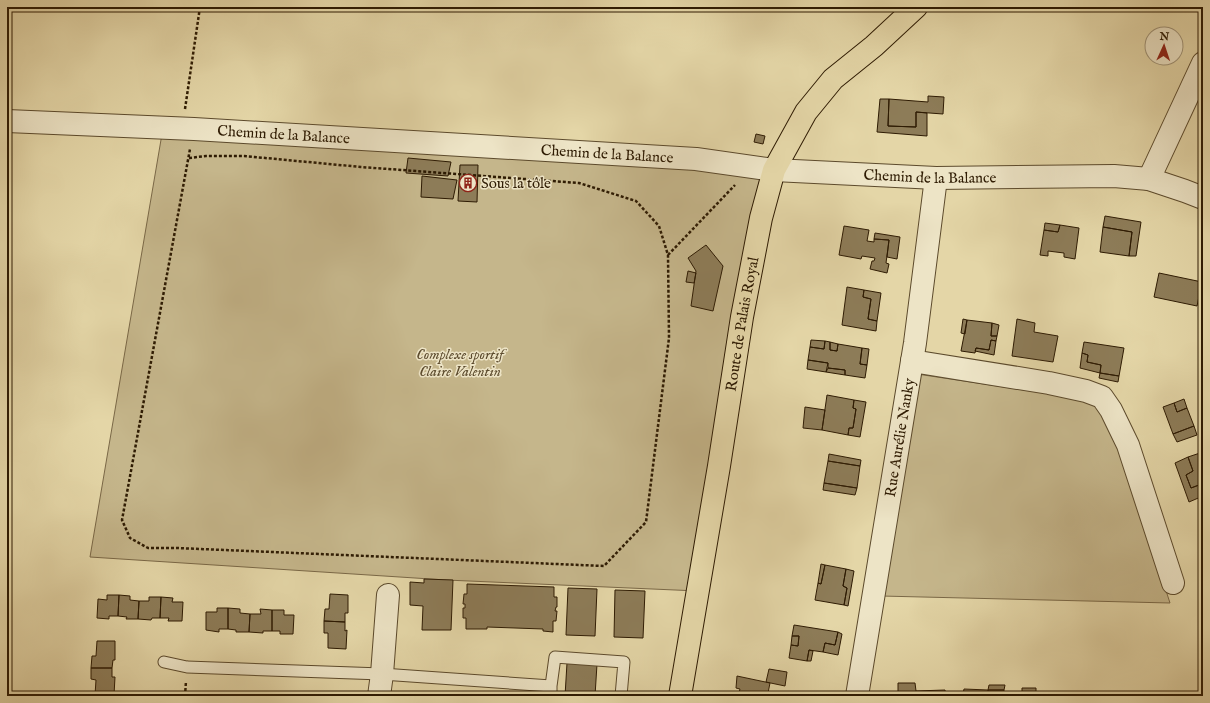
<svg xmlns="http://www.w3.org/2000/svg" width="1210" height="703" viewBox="0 0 1210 703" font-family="'IM FELL English',serif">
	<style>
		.green { fill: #c5b68b; stroke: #7a6847 }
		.building { fill: #8d7c58; stroke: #2e1b03 }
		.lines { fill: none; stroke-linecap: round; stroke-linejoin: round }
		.service-casing { stroke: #5c4a2c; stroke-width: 13 }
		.minor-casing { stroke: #5c4a2c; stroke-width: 24 }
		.primary-casing { stroke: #2e1b03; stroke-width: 24 }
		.path { stroke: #2e1b03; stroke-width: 2.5; stroke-dasharray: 3 2; stroke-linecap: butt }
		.service { stroke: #ede4c6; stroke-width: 11 }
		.minor { stroke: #ede4c6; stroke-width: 22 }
		.primary { stroke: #e4d6a7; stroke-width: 22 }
		.labels { text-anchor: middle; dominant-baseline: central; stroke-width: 3; stroke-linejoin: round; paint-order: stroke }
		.street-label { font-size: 15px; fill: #2e1b03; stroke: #ede4c6 }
		.poi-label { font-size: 15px; fill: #2e1b03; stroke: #ede4c6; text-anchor: start }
		.park-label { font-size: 15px; font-style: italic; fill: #5b4a2c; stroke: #ede4c6 }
	</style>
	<rect width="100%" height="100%" fill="#e4d6a7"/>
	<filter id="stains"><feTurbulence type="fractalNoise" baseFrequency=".005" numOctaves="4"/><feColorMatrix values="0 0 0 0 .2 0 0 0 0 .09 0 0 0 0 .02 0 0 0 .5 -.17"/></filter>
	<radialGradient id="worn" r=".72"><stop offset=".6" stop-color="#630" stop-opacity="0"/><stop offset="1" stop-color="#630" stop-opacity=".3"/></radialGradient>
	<path class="green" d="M163,128L774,170L698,591L446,580L90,557Z
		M917,374L1091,400L1115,432L1170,603L881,596Z"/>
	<path class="building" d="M928,96L944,97L943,114L916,112V127L888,126L889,99L928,102Z
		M880,99H889L888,126L916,127V112L927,113V136L877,132Z
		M756,134L765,136L763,144L754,142Z
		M408,158L451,162L448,176L406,173Z
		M460,165H478L477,202L458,201Z
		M422,176L457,180L453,199L421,197Z
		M1105,216L1141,222L1136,256H1129L1132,232L1103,227Z
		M1045,223L1060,225L1058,232L1044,230Z
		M1060,225L1079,228L1075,259L1064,257V253L1048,251V256L1040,255L1044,230L1058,232Z
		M844,226L869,230L867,241L874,242V239L889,240L886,263L889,264L887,273L870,269L872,261H874L875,258L862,256L861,259L839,255Z
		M1103,227L1132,232L1129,256L1100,252Z
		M875,233L900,237L897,259L887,257L889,240L874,239Z
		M706,245L723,266L713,311L691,306L696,271L688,258Z
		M688,271L696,273L694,283L686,282Z
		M1159,273L1202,282L1197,306L1154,297Z
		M847,287L864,290L863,297L871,299L868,319L877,321L876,331L842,325Z
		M864,290L881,293L877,321L868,319L871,299L863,297Z
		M963,319L967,320L965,334L961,333Z
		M1017,319L1035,323L1034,332L1058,336L1053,362L1012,356Z
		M967,320L992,323L991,336H997L996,341L991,340L989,350L976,348L975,353L961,351Z
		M992,323L999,325L997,336H991Z
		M811,340L825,341L824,349L810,347Z
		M991,340L996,341L994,355L975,351L976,348L989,350Z
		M825,341L830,342V350L837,351L838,344L862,348L860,364L867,365L865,378L845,375V370L828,368V363L808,360L810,347L824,349Z
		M830,342L838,344L837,351L830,350Z
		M1084,342L1124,348L1119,376L1100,373L1101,365L1087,362L1088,355L1082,353Z
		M862,348L869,349L867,365L860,364Z
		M1082,353L1088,355L1087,362L1101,365L1100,373L1080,368Z
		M808,360L828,363L826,372L807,369Z
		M828,368L845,370V375L826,372Z
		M1100,373L1119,376L1118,382L1099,378Z
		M827,395L854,400L853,408L856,409L853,428H849L848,435L822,430Z
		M1184,399L1187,408L1177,412L1174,403Z
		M854,400L866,402L860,437L848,435L849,428H853L856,409L853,408Z
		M1174,403L1177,412L1187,408L1194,426L1173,434L1163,407Z
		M805,407L825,410L822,430L803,428Z
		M1194,426L1197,435L1177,442L1173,434Z
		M1203,452V496L1199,485L1191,488L1186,475L1193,471L1188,457Z
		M829,454L861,460L860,466L828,461Z
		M1188,457L1193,471L1186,475L1191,488L1199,485L1203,496L1189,502L1175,463Z
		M828,461L860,466L857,488L824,483Z
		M824,483L857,488L855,495L823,490Z
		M821,564L825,565L821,584L818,583Z
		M825,565L846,569L843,586L847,588L844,605L815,600L818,583L821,584Z
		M846,569L854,571L848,606L844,605L847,588L843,586Z
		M424,579L453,580L451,630H422L423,606L410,605V582L424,583Z
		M467,584L554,587V597H557V607H556L555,611H557L556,621H553V632L543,631V629L487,627V629H466V618H463V608H465V604H463L464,594H467Z
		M568,588L597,589L595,636L566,635Z
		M615,590L645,591L643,638L614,637Z
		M330,594L348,595V613H345V622L324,621L325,609H329Z
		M107,595H119L118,616H109V619L97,618L98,599L107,600Z
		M119,595L130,596V600L139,601L138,619H126L127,617L118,616Z
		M149,597H161L160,618H152L151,620L138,619L139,601H149Z
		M161,597L173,598L172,602H183L182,621H168L169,618H160Z
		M217,608H228V629H219V632L206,630V612H217Z
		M228,608L240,609V613L250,614L249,632H236V630L228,629Z
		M260,609L272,610V631H263V633L249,632L250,614H261Z
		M272,610H284V615H294L293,634H280V631H272Z
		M324,621L345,622V631L347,630L346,649L328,648V633H324Z
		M794,625L838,632L835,645L825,643L823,652L809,650L807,661L789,658L791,645L798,646L799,636H792Z
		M838,632L842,634L838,655L823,652L825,643L835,645Z
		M792,636H799L798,646L791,645Z
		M97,641H115V660H113L112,668H91L92,656H96Z
		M809,650L813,651L811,661H807Z
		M567,663L597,664L595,696H565Z
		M91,668H112V677H115L114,695H95L96,680L91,679Z
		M769,669L787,672L785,686L766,682Z
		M737,676L770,683L768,693H764V696H738L740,689L736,688Z
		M898,683H915L916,691L945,690L946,696H898Z
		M989,685H1005L1004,690H988Z
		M1022,688H1036V693L1061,694V696H1022Z
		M964,689L988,690L989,696L963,694Z
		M988,690H1004V696H963V694L989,696Z"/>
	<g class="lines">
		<defs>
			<path id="service" d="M164,662L187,667L382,674L551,686
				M551,696V686L555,657L624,662L621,696"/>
			<g id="minor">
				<path id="s1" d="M7,121L194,129L696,159L774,170L936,178L1114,176L1149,179L1185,191L1203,198"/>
				<path d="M1149,179L1203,63"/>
				<path d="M912,361L1049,383L1086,391L1102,397L1111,410L1128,445L1173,583"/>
				<path d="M379,696L382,674L388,595"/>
				<path id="s2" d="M857,696L915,343L936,178"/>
			</g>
			<g id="primary">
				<path id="s3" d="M680,696L719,466L742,317L761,218L774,170L806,112L833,79L874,46L916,7"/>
			</g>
		</defs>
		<use href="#service" class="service-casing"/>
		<use href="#minor" class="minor-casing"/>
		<use href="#primary" class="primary-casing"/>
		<path class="path" d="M185,109L200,7
			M189,158L206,156H244L361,167L579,183L636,201L659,226L668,255L669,338L646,522L604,566L177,548H148L130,538L122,520L190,149
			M668,255L735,185
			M185,696L186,681"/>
		<use href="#service" class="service"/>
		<use href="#minor" class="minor"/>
		<use href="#primary" class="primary"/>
	</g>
	<defs>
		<symbol id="building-ring" viewBox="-11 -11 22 22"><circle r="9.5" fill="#ede4c6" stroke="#8f2418" stroke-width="1.5"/><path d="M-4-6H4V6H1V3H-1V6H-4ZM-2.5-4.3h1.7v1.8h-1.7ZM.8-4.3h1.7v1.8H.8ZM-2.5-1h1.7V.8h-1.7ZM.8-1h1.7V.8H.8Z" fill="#8f2418"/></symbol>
	</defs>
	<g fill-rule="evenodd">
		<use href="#building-ring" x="458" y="173" width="20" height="20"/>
	</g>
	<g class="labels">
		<g class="street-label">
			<text stroke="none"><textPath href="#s1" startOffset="277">Chemin de la Balance</textPath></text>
			<text stroke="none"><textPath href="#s1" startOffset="601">Chemin de la Balance</textPath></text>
			<text stroke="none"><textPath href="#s1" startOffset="925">Chemin de la Balance</textPath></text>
			<text stroke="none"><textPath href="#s3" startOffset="377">Route de Palais Royal</textPath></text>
			<text stroke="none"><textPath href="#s2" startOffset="262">Rue Aurélie Nanky</textPath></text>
		</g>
		<g class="poi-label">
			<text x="481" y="183">Sous la tôle</text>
		</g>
		<g class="park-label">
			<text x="460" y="354">Complexe sportif<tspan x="460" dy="17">Claire Valentin</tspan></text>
		</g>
	</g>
	<rect width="1210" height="703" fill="none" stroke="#e4d6a7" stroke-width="24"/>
	<rect x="8" y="8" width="1194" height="687" fill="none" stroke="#2e1b03" stroke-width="2"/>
	<rect x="12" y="12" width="1186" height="679" fill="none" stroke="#2e1b03"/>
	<g transform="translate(1164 46) rotate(3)"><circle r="19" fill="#ede4c6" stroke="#a19478"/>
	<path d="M0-3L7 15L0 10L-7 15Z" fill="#8f2418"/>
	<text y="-6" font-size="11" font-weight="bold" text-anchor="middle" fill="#2e1b03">N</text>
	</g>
	<rect width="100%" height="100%" filter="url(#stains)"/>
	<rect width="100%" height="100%" fill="url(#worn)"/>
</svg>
